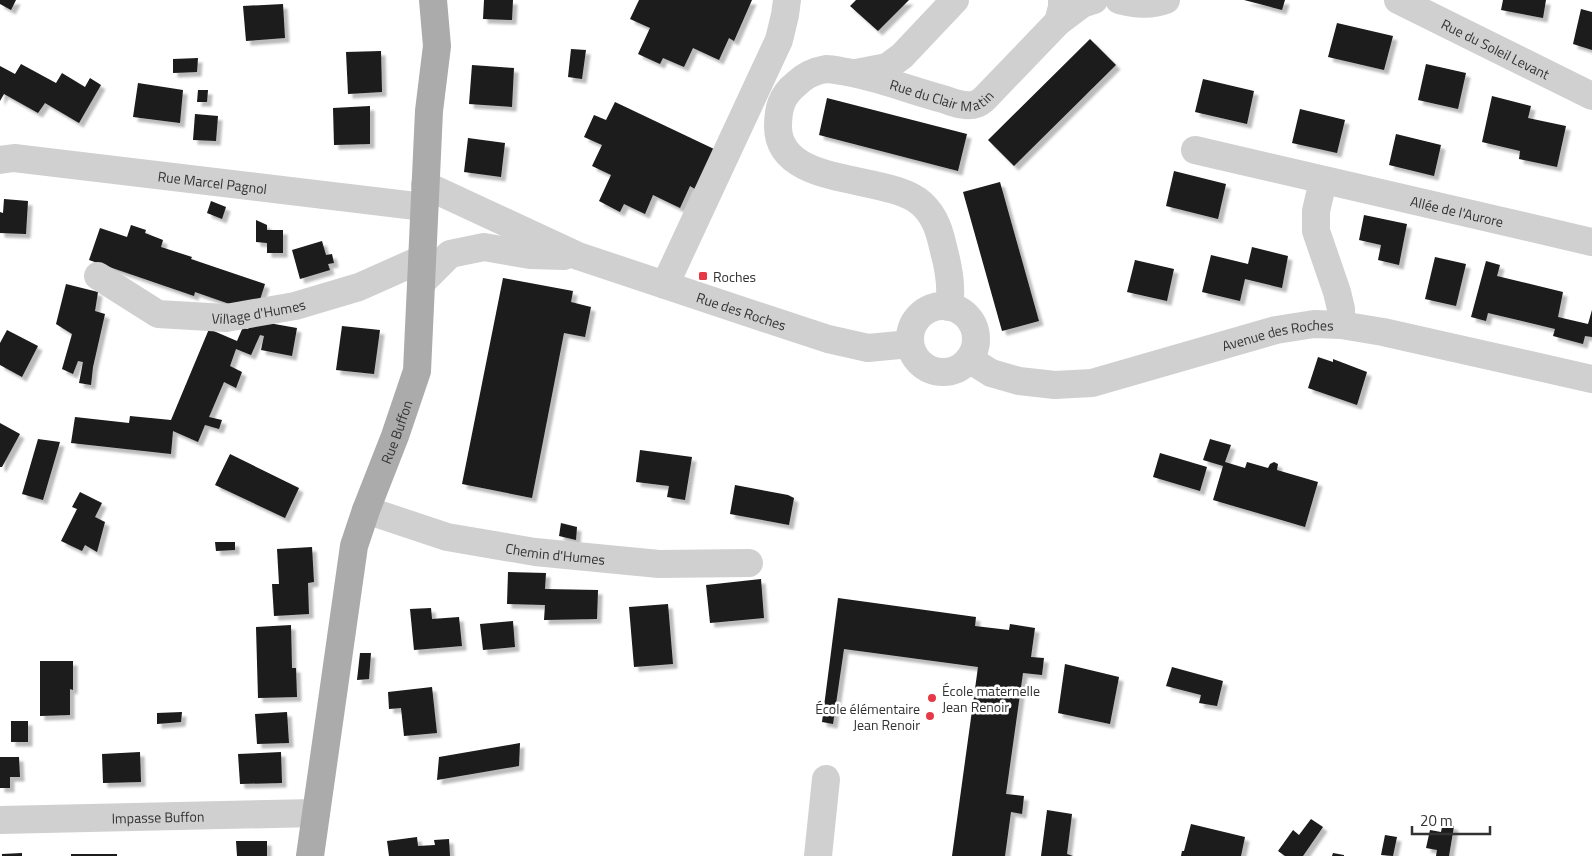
<svg xmlns="http://www.w3.org/2000/svg" width="1592" height="856" viewBox="0 0 1592 856" font-family="'Titillium Web',sans-serif">
	<style>
		.building { fill: #1a1a1a; filter: url(#shadow) }
		.lines { fill: none; stroke-linecap: round; stroke-linejoin: round }
		.minor { stroke: #d0d0d0; stroke-width: 28 }
		.major { stroke: #ababab; stroke-width: 28 }
		.poi-dot { fill: #e63946; stroke: #fff; stroke-width: 2 }
		.labels { text-anchor: middle; dominant-baseline: central; stroke-width: 5; stroke-linejoin: round; paint-order: stroke }
		.street-label { font-size: 14px; fill: #333; stroke: #fff }
		.poi-label { font-size: 14px; fill: #333; stroke: #fff; text-anchor: start }
	</style>
	<defs>
		<filter id="shadow"><feDropShadow dx="4.5" dy="4.5" stdDeviation="1" flood-color="#0004"/></filter>
	</defs>
	<rect width="100%" height="100%" fill="#fff"/>
	<path class="building" d="M0,0H16L11,10L0,4Z
		M484,0H513L512,20L483,19Z
		M639,0H752L734,41L729,38L719,60L693,48L684,67L663,58L660,64L638,54L650,28L630,19Z
		M856,0H909L878,31L850,6Z
		M1244,0H1285L1282,10Z
		M1503,0H1546L1543,18L1501,10Z
		M283,4L285,38L246,41L243,6Z
		M1581,9L1592,12V50L1573,44Z
		M1337,23L1393,36L1384,70L1328,57Z
		M1090,39L1116,65L1014,166L988,140Z
		M571,49L586,50L582,79L568,77Z
		M381,51L382,92L348,94L346,52Z
		M198,58L197,72L173,73V59Z
		M21,64L56,83L62,73L85,87L90,78L101,85L79,123L45,103L38,113L4,94L0,101V66L15,74Z
		M1426,64L1466,73L1458,109L1418,100Z
		M472,65L514,68L512,107L469,104Z
		M1203,79L1254,91L1247,124L1195,112Z
		M138,83L183,90L180,123L133,117Z
		M198,90H208L207,102H197Z
		M1492,96L1531,106L1528,118L1566,126L1557,167L1519,159L1520,151L1482,142Z
		M827,98L967,134L958,171L819,135Z
		M615,102L714,149L695,189L690,186L680,208L653,195L645,214L624,204L620,212L599,201L611,175L592,166L602,145L584,137L594,115L606,120Z
		M370,106V144L334,145L333,108Z
		M1300,109L1345,120L1337,153L1292,143Z
		M195,114L218,116L216,141L193,140Z
		M1396,134L1441,145L1434,176L1389,165Z
		M468,138L505,143L501,177L464,172Z
		M1174,171L1226,184L1218,219L1166,206Z
		M1000,182L1039,321L1002,331L963,192Z
		M4,199L28,201L26,234L0,233V212L3,213Z
		M211,201L226,207L222,219L207,213Z
		M1364,215L1407,224L1399,265L1378,260L1381,245L1359,240Z
		M256,220L267,225V230H283V253H267V243L256,242Z
		M131,225L146,230L145,233L163,240L161,247L192,257L191,259L265,284L258,306L241,308L195,292L194,296L89,260L100,228L127,237Z
		M322,241L326,255L332,254L334,263L328,264L330,270L300,279L292,250Z
		M1252,247L1288,256L1282,288L1245,279L1240,301L1202,292L1211,255L1248,264Z
		M1435,257L1466,264L1456,306L1425,299Z
		M1135,260L1174,269L1167,301L1127,292Z
		M1486,261L1500,265L1497,276L1563,292L1558,317L1588,324L1592,310V337L1585,336L1583,344L1553,336L1555,329L1522,321L1488,313L1486,321L1471,317Z
		M503,278L573,291L571,302L591,307L585,337L564,333L532,498L462,484Z
		M66,284L98,292L95,311L105,314L93,367L91,385L79,383L83,362L78,361L73,374L62,369L72,334L56,324Z
		M263,322L297,328L292,356L261,350L264,336L260,335L251,355L236,349L230,366L242,372L236,388L224,382L209,417L222,420L219,429L205,425L198,442L173,431L171,454L71,443L75,417L129,423L130,416L171,420L209,329L237,341L243,327L247,329Z
		M342,326L380,330L374,374L336,370Z
		M7,330L38,346L22,377L0,365V343Z
		M1318,357L1333,362V359L1367,372L1357,405L1308,388Z
		M0,423L20,434L2,467H0Z
		M38,439L60,442L43,500L22,494Z
		M1210,439L1231,445L1225,462L1245,468L1247,462L1268,468L1270,464L1274,462L1278,464L1277,470L1318,482L1305,527L1213,500L1223,466L1203,460Z
		M640,450L692,457L685,500L667,497L669,486L636,482Z
		M1160,453L1207,467L1200,491L1153,477Z
		M230,454L299,488L285,518L215,485Z
		M735,485L788,495L794,498L789,525L730,514Z
		M80,492L102,503L95,517L105,522L97,552L85,545L82,551L61,541L77,509L72,507Z
		M561,523L577,527L576,540L559,536Z
		M215,542H235V550L216,551Z
		M312,547L314,582L308,583L309,614L274,616L272,584H279L277,549Z
		M508,572L546,573L545,589L598,590L597,619L544,620L545,605L507,604Z
		M761,579L764,618L710,623L706,585Z
		M838,598L976,617L975,626L1009,630L1010,624L1035,628L1031,657L1044,658L1042,675L1023,673L1006,794L1024,796L1022,814L1011,812L1005,856H952L978,667L844,649L833,724L822,722Z
		M668,604L673,664L634,667L629,607Z
		M431,608L432,619L459,617L462,646L414,650L410,609Z
		M513,621L515,647L483,650L480,624Z
		M291,625L292,668H296L297,697L258,698L256,627Z
		M360,653H371L369,679L357,680Z
		M40,661H73V690L70,689V715L40,716Z
		M1065,664L1119,677L1110,724L1058,713Z
		M1172,667L1223,681L1217,706L1199,703L1201,695L1166,686Z
		M432,687L437,733L404,736L401,708L389,709L388,692Z
		M182,712L181,722L157,724V713Z
		M287,712L289,743L257,744L255,714Z
		M11,721H28V742H11Z
		M520,743L519,766L437,780L439,757Z
		M140,752L141,782L103,783L102,754Z
		M281,752L282,783L240,784L238,754Z
		M0,757H19L20,777H10V788H0Z
		M1047,810L1072,814L1067,854L1073,856H1041Z
		M1311,819L1323,827L1303,856H1285L1278,851L1293,830L1299,835Z
		M1443,822L1454,826L1449,856H1436L1437,850L1426,848L1430,830L1441,832Z
		M1191,824L1245,837L1241,856H1181L1182,851H1184Z
		M1385,835L1397,837L1393,856L1381,855Z
		M417,837L418,846L435,845L434,840L449,839L450,856H389L387,841Z
		M236,841H267V856H237Z
		M22,853V856H2V854Z
		M1333,853L1344,855V856H1332Z
		M71,854H117V856H71Z"/>
	<g class="lines">
		<g class="minor">
			<path d="M1119,0C1136,4 1150,6 1166,0"/>
			<path id="s1" d="M1398,0L1592,96"/>
			<path d="M1058,22L1082,4L1094,0"/>
			<path d="M856,73L887,67L902,56L955,0"/>
			<path id="s2" d="M1195,150L1592,242"/>
			<path id="s3" d="M0,160L14,158L424,207"/>
			<path d="M1323,181L1316,211V231L1337,292L1341,309V325"/>
			<path id="s4" d="M425,185L578,256L734,308L828,339L868,348L910,344"/>
			<path id="s5" d="M98,276L158,314L226,318L295,306L359,287L422,259"/>
			<path d="M421,283L450,254L484,247L530,255L564,256"/>
			<path d="M665,285L779,40L785,15L787,0"/>
			<circle cx="943" cy="339" r="33"/>
			<path id="s6" d="M949,307C952,289 949,269 944,251C940,233 936,217 922,204C889,173 779,189 778,127C778,109 781,96 796,84C804,76 814,71 826,69C830,69 836,70 841,71C875,76 909,90 943,99C952,102 966,108 976,104C979,103 983,100 985,98L1058,22L1062,7V0"/>
			<path id="s7" d="M969,359L991,373L1019,381L1055,385L1092,383L1276,330L1314,324L1341,325L1383,332L1592,379"/>
			<path id="s8" d="M366,510L447,537L535,552L659,564L749,563"/>
			<path id="s9" d="M0,820L316,813"/>
			<path d="M818,856L826,779"/>
		</g>
		<path class="major" id="s10" d="M310,856L354,546L366,510L395,436L417,371L429,111L437,46L433,0"/>
	</g>
	<g class="poi-dot">
		<rect x="698" y="271" width="10" height="10" rx="2.5"/>
		<circle cx="932" cy="698" r="5"/>
		<circle cx="930" cy="716" r="5"/>
	</g>
	<g class="labels">
		<g class="street-label">
			<text stroke="none"><textPath href="#s1" startOffset="109">Rue du Soleil Levant</textPath></text>
			<text stroke="none"><textPath href="#s6" startOffset="486">Rue du Clair Matin</textPath></text>
			<text stroke="none"><textPath href="#s3" startOffset="214">Rue Marcel Pagnol</textPath></text>
			<text stroke="none"><textPath href="#s2" startOffset="269">Allée de l'Aurore</textPath></text>
			<text stroke="none"><textPath href="#s5" startOffset="172">Village d'Humes</textPath></text>
			<text stroke="none"><textPath href="#s4" startOffset="341">Rue des Roches</textPath></text>
			<text stroke="none"><textPath href="#s7" startOffset="321">Avenue des Roches</textPath></text>
			<text stroke="none"><textPath href="#s10" startOffset="435">Rue Buffon</textPath></text>
			<text stroke="none"><textPath href="#s8" startOffset="195">Chemin d'Humes</textPath></text>
			<text stroke="none"><textPath href="#s9" startOffset="158">Impasse Buffon</textPath></text>
		</g>
		<g class="poi-label">
			<text x="713" y="276">Roches</text>
			<text x="942" y="690">École maternelle<tspan x="942" dy="16">Jean Renoir</tspan></text>
			<text x="920" y="708" text-anchor="end">École élémentaire<tspan x="920" dy="16">Jean Renoir</tspan></text>
		</g>
	</g>
	<path d="M1412 826v8h78v-8" fill="none" stroke="#333333" stroke-width="2.5"/>
	<text x="1420" y="826" font-size="15" fill="#333333" stroke="#ffffff" stroke-width="4" paint-order="stroke">20 m</text>
</svg>
